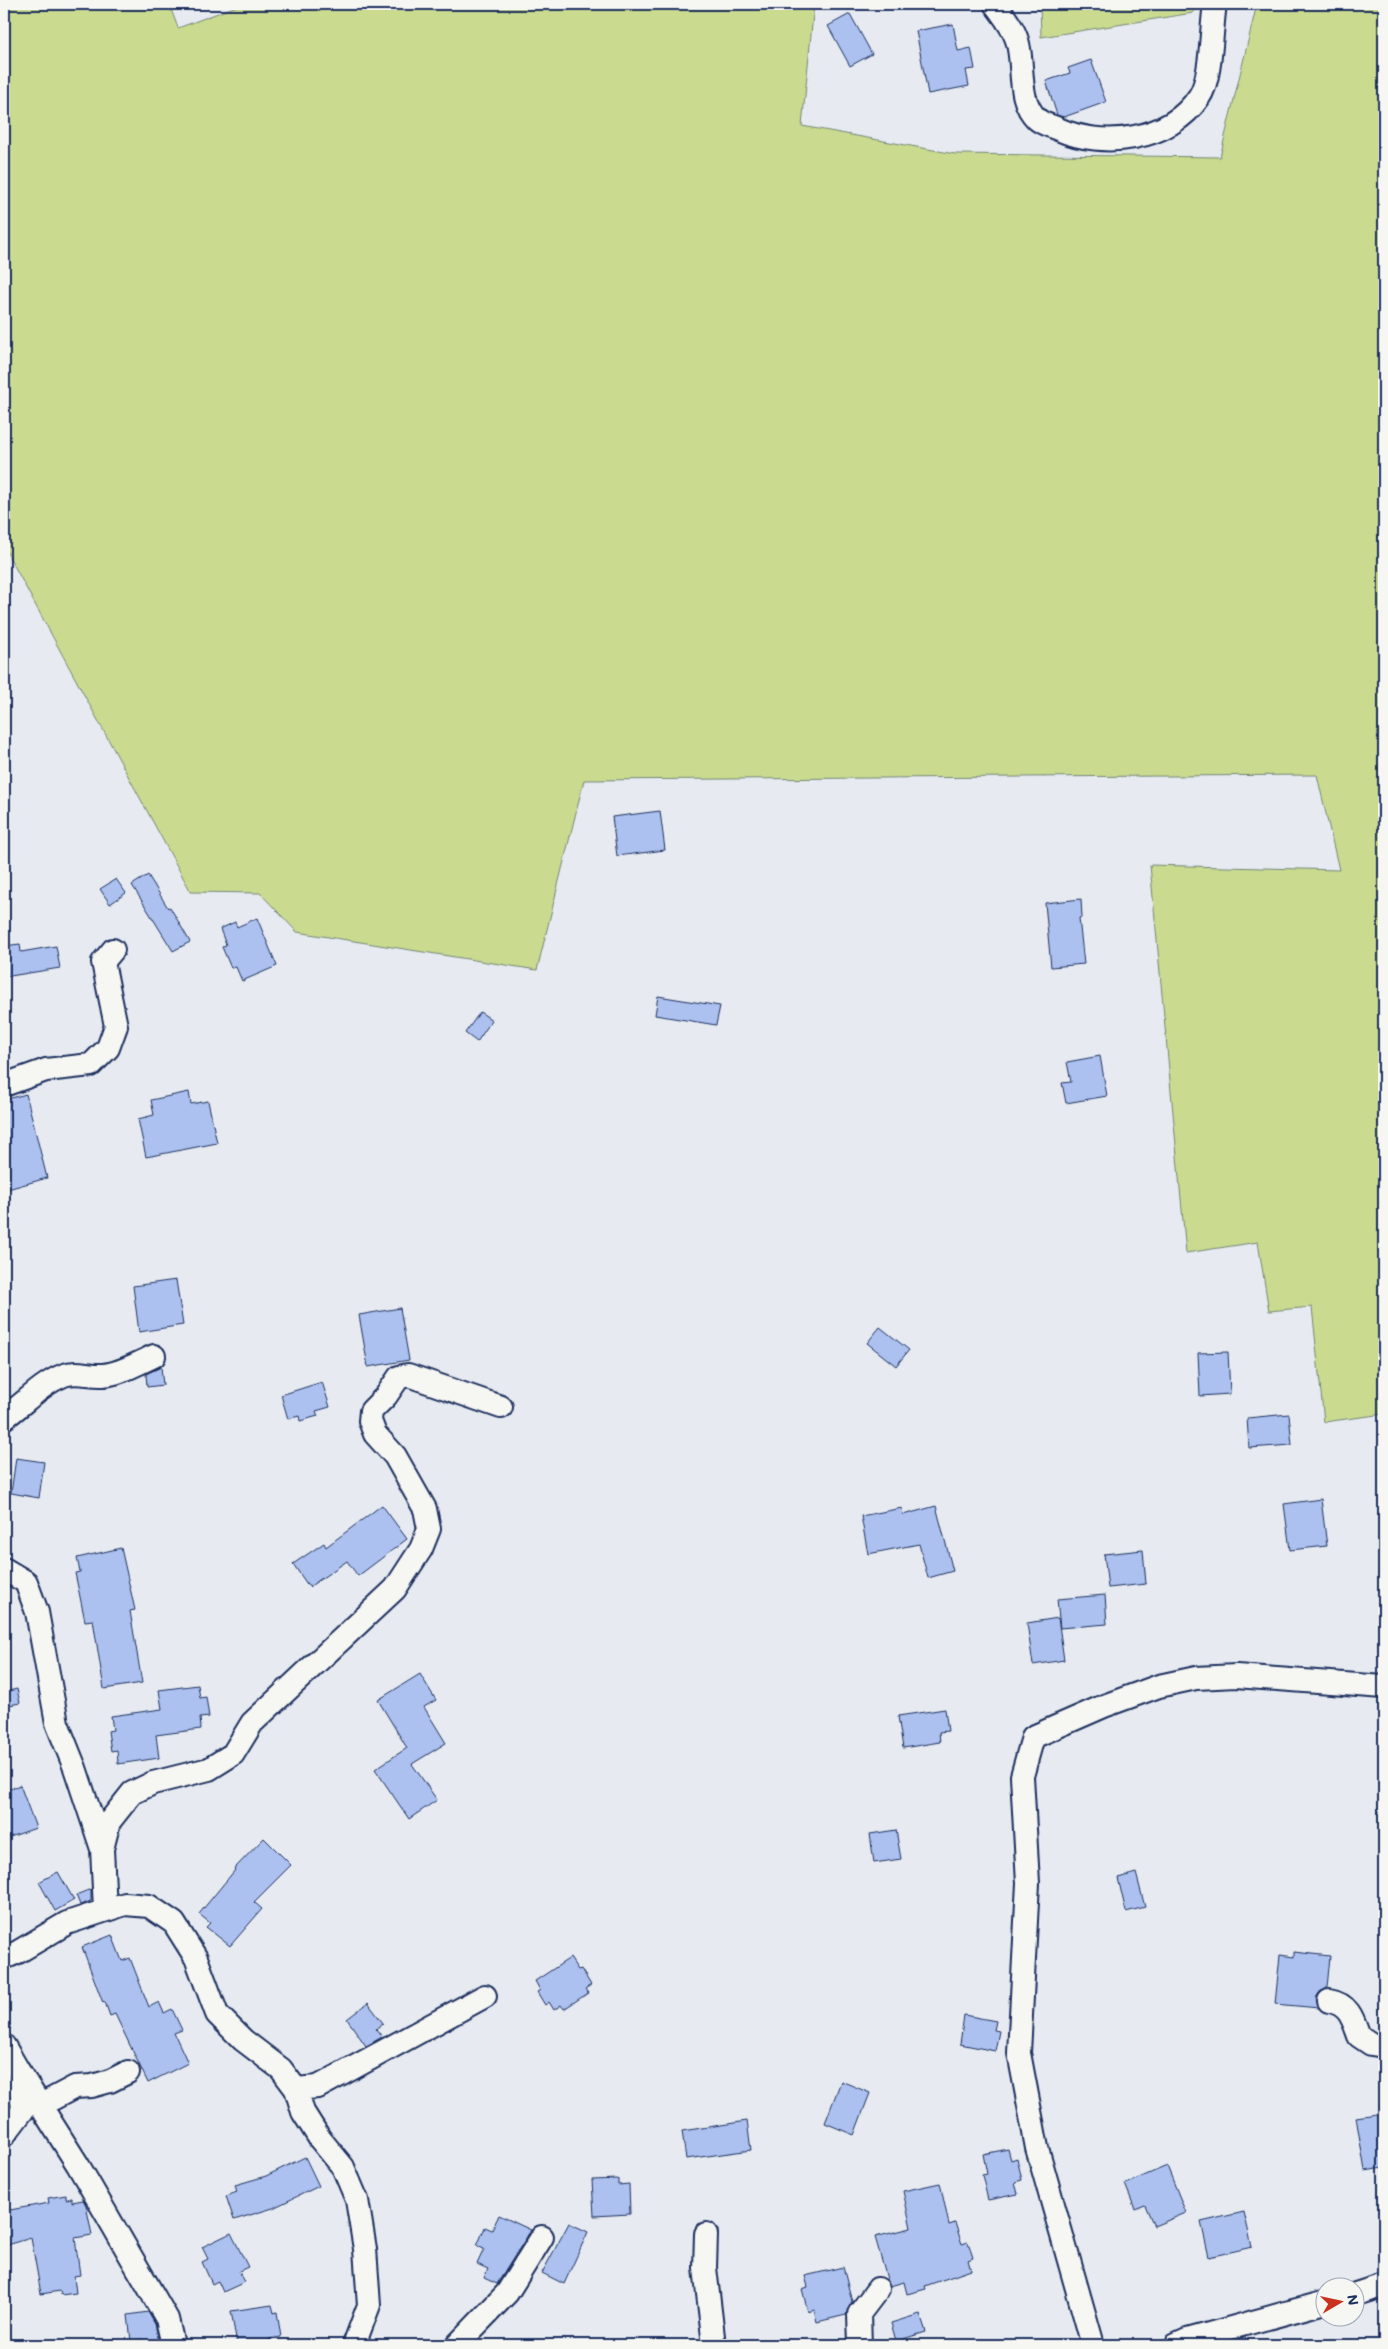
<svg xmlns="http://www.w3.org/2000/svg" width="1388" height="2349" viewBox="0 0 1388 2349" font-family="Mali,sans-serif">
	<style>
		.green { fill: #cadb8f; stroke: #728576 }
		.building { fill: #acc1ef; stroke: #1b2f5e }
		.lines { fill: none; stroke-linecap: round; stroke-linejoin: round }
		.minor-casing { stroke: #1b2f5e; stroke-width: 26 }
		.minor { stroke: #f6f6f2; stroke-width: 22 }
	</style>
	<rect width="100%" height="100%" fill="#e7ebf1"/>
	<filter id="ink" filterUnits="userSpaceOnUse"><feTurbulence type="fractalNoise" baseFrequency=".02" numOctaves="2"/><feDisplacementMap in="SourceGraphic" scale="10" xChannelSelector="R" yChannelSelector="G"/><feConvolveMatrix kernelMatrix="1 2 1 2 8 2 1 2 1" color-interpolation-filters="sRGB"/></filter>
	<g filter="url(#ink)">
		<path class="green" d="M4,4H169L178,28L242,4H814L802,126L955,154L1220,157L1257,4H1384V1414L1324,1422L1312,1307L1269,1311L1258,1242L1186,1253L1150,865L1339,870L1317,775L584,780L537,970L297,932L260,893L191,892L4,547Z
			M1040,4H1196L1193,13L1041,37Z"/>
		<path class="building" d="M850,14L872,54L850,66L828,26Z
			M953,24L958,51L971,48L975,69L966,70L969,86L928,94L916,31Z
			M1091,60L1106,102L1064,117L1057,115L1046,81L1070,73L1068,68Z
			M660,811L665,850L617,856L612,817Z
			M148,875L168,908L170,907L190,942L173,951L132,885Z
			M116,879L126,893L110,904L100,889Z
			M1081,899L1082,917L1079,918L1084,964L1051,967L1045,903Z
			M257,918L277,966L242,981L236,967L231,968L222,947L226,945L220,929L235,922L237,927Z
			M20,944L21,952L56,946L60,968L4,977V946Z
			M658,996L720,1006L716,1025L655,1015Z
			M480,1012L492,1020L477,1042L465,1033Z
			M1100,1056L1107,1096L1066,1103L1062,1083L1071,1082L1067,1062Z
			M189,1092L191,1104L208,1101L217,1143L146,1157L138,1119L154,1115L151,1100Z
			M26,1094L47,1178L4,1190V1100Z
			M176,1280L183,1325L139,1332L133,1286Z
			M400,1308L409,1360L368,1367L359,1315Z
			M880,1327L909,1350L896,1366L867,1343Z
			M1228,1352L1230,1394L1200,1396L1198,1353Z
			M161,1367L163,1385L147,1387L146,1374Z
			M322,1382L330,1407L316,1411L318,1416L300,1421L299,1416L288,1419L281,1395Z
			M1289,1414L1292,1445L1249,1448L1247,1418Z
			M16,1458L44,1462L39,1498L11,1493Z
			M1321,1499L1327,1546L1290,1550L1284,1504Z
			M382,1505L407,1539L358,1576L347,1561L309,1587L293,1564L324,1543L326,1547Z
			M936,1506L953,1571L928,1578L919,1544L868,1554L861,1516L902,1508L903,1515Z
			M121,1548L135,1610L130,1611L142,1683L104,1689L93,1620L85,1621L75,1573L80,1572L77,1558Z
			M1143,1550L1146,1584L1108,1588L1104,1554Z
			M1105,1595L1107,1624L1060,1628L1057,1599Z
			M1058,1618L1064,1660L1033,1665L1027,1623Z
			M420,1674L436,1700L424,1707L446,1743L412,1764L437,1800L409,1819L375,1769L407,1748L378,1700Z
			M198,1685L200,1698L206,1697L209,1717L200,1718L201,1729L156,1735L159,1758L118,1764L117,1750L111,1751L108,1731L113,1730L111,1716L162,1709L159,1690Z
			M17,1689L20,1703L4,1706V1692Z
			M945,1709L948,1731L939,1732L940,1742L903,1748L898,1716Z
			M20,1785L36,1828L4,1839V1791Z
			M896,1830L901,1859L874,1863L870,1834Z
			M264,1838L291,1865L254,1902L262,1909L230,1946L206,1927L210,1923L199,1914L235,1870L234,1869Z
			M58,1872L74,1900L55,1911L39,1882Z
			M1136,1873L1145,1907L1126,1912L1118,1878Z
			M91,1889V1901L80,1905L76,1895Z
			M112,1935L122,1961L130,1958L149,2007L159,2002L164,2013L172,2009L182,2030L174,2033L188,2063L148,2083L115,2014L110,2016L105,2002L103,2003L82,1947Z
			M1294,1952L1330,1956L1327,1988L1320,1992L1316,1998L1319,2008L1275,2004L1280,1955L1294,1957Z
			M570,1958L578,1970L581,1969L591,1985L585,1989L588,1993L564,2009L561,2005L554,2010L549,2002L545,2005L537,1992L540,1990L535,1981Z
			M368,2003L383,2023L376,2029L382,2037L366,2046L347,2019Z
			M964,2015L996,2021L994,2030L999,2031L995,2051L960,2044Z
			M841,2081L870,2093L854,2135L825,2123Z
			M1384,2113V2168L1365,2171L1356,2117Z
			M747,2121L751,2150L686,2159L682,2131Z
			M1008,2149L1011,2160L1017,2158L1022,2180L1015,2182L1018,2194L988,2200L982,2175L987,2174L983,2154Z
			M305,2157L319,2186L273,2208L234,2220L226,2196L237,2192L235,2185L266,2176Z
			M1167,2166L1186,2213L1154,2226L1145,2205L1135,2209L1125,2184Z
			M618,2179V2185L629,2184L630,2214L594,2216L592,2180Z
			M940,2183L949,2225L955,2223L962,2244L968,2242L973,2258L968,2260L971,2270L925,2286L926,2289L907,2294L904,2282L890,2286L887,2279L875,2237L911,2228L903,2191Z
			M66,2195V2199L72,2198V2202L83,2200L86,2205L92,2235L75,2238L80,2275L74,2276L76,2293L61,2295L60,2291L41,2294L31,2238L4,2246V2211L49,2203L48,2198Z
			M1244,2212L1252,2247L1209,2257L1201,2222Z
			M499,2215L531,2230L497,2284L484,2278L488,2269L477,2264L484,2249L477,2246L485,2227L492,2230Z
			M569,2223L588,2232L564,2284L542,2273Z
			M231,2233L248,2267L239,2271L245,2282L223,2292L218,2281L212,2284L202,2262L208,2259L202,2247Z
			M843,2267L852,2301L846,2315L817,2322L814,2310L808,2312L802,2289L808,2287L805,2276Z
			M272,2305L274,2313L277,2312L281,2337L269,2339L270,2345H249L248,2342L237,2345L231,2311Z
			M148,2312L155,2324L160,2345H143L142,2339L131,2341L128,2315Z
			M920,2314L926,2332L896,2341L891,2323Z"/>
		<g class="lines">
			<defs>
				<path id="minor" d="M995,4C1003,15 1013,27 1017,40C1025,65 1016,99 1037,119C1042,124 1052,126 1058,129C1103,149 1170,141 1199,97C1212,79 1211,28 1215,4
					M4,1085L46,1070L91,1065L108,1048L116,1026L103,962L113,950
					M4,1418C24,1404 41,1384 64,1375C77,1370 90,1376 103,1375C120,1374 138,1363 154,1356
					M4,1569L26,1582L37,1612L57,1723L75,1768L102,1849L105,1909
					M102,1849L109,1822L132,1793L153,1783L209,1769L233,1754L252,1723L395,1589L421,1549L429,1529L425,1509L395,1456L375,1434L370,1421L371,1411L386,1396L399,1377L408,1375L501,1407
					M4,1958L18,1952L67,1923L125,1904L149,1906L174,1923L196,1958L217,2014L243,2040L281,2069L296,2089L303,2112L320,2139L343,2167L357,2200L365,2249L369,2305L354,2345
					M1329,2001C1349,2004 1353,2019 1359,2036L1371,2044L1384,2046
					M4,2046L18,2070L23,2110L4,2135
					M18,2070L78,2165L167,2319L173,2345
					M296,2089L318,2087L485,1996
					M39,2106L75,2087L92,2086L110,2081L128,2072
					M706,2234L705,2268L714,2345
					M1356,2294L1384,2285
					M457,2345L507,2293L542,2237
					M860,2345L859,2314L878,2289
					M1093,2345L1037,2148L1019,2053L1028,1883L1022,1776L1033,1737L1104,1706L1159,1686L1196,1678L1236,1676L1384,1687
					M1176,2345L1187,2340L1326,2302"/>
			</defs>
			<use href="#minor" class="minor-casing"/>
			<use href="#minor" class="minor"/>
		</g>
	</g>
	<rect width="1388" height="2349" fill="none" stroke="#f6f6f2" stroke-width="20"/>
	<rect x="10" y="10" width="1368" height="2329" fill="none" stroke="#1b2f5e" stroke-width="2" filter="url(#ink)"/>
	<g transform="translate(1340 2302) rotate(81)"><circle r="24" fill="#f6f6f2" stroke="#9ea6b7"/>
	<path d="M0-4L9 19L0 12L-9 19Z" fill="#c8321e"/>
	<text y="-8" font-size="14" font-weight="bold" text-anchor="middle" fill="#1b2f5e">N</text>
	</g>
</svg>
